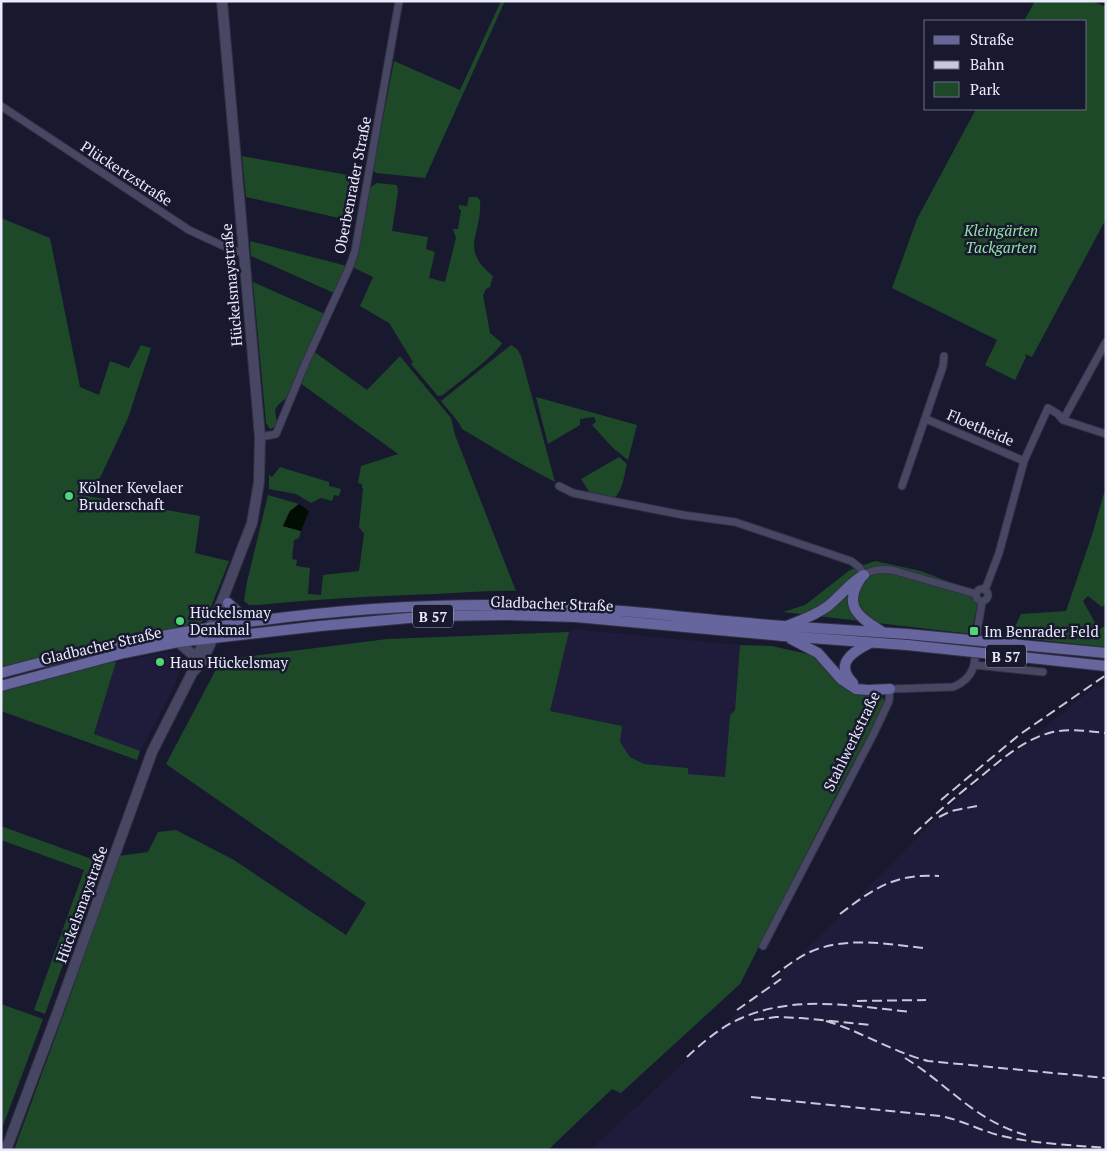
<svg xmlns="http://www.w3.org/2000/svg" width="1107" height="1151" viewBox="0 0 1107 1151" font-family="'PT Serif',serif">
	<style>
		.built { fill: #1e1c3a }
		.green { fill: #1d4928 }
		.water { fill: #010d03 }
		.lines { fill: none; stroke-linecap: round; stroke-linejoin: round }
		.street-casing { stroke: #333145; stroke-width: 9 }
		.secondary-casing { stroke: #333145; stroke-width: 12 }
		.primary-casing { stroke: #333145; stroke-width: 12 }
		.street { stroke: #474763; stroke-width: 7 }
		.secondary { stroke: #474763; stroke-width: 10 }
		.primary { stroke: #66659d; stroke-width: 10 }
		.rail { stroke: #c7c8db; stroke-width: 2; stroke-dasharray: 10 5; stroke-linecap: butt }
		.primary-bridge-casing { stroke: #333145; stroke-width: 12; stroke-linecap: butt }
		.primary-bridge { stroke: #66659d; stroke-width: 10 }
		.poi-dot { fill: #4fd675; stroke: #18182f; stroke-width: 2 }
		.labels { text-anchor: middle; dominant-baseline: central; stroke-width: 5; stroke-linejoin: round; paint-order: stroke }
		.shield { fill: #18182f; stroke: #aaabbe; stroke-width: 1 }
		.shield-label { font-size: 14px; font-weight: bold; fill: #e9eafc }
		.street-label { font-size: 15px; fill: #e9eafc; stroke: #18182f }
		.park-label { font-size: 15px; font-style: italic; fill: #92e4a2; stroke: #18182f }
		.poi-label { font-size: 15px; fill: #e9eafc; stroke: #18182f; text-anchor: start }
	</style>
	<rect width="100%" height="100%" fill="#18182f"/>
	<path class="built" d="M572,629L740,645L735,710L730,715L725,778L687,774L688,768L644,764L630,757L620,742L621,726L550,711L569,632Z
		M168,652L174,653L182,658V666L171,693L140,751L94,735L116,662Z
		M1095,686L1106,687V1150H590L825,931L941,813Z"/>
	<path class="green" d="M501,1H505L425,178L376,173L373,170L394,61L460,90Z
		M1035,1H1092L1106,7V219L1032,357L1025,354L1026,357L1015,380L985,365L997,340L892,288L917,219L976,109H1086V21H1024Z
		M242,156L359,177L352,221L246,197Z
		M377,183L397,185L398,192L392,231L428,237L426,249L435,252L429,278L445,282L456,238L453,229H458L461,210L459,209V205L467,206L469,197H477L480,200C483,234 458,248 493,276L490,287L486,289L483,295L490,333L502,343C498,353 454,386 443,395L438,396L411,364L413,362L389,323L360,306L373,277L352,267L363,230L369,188Z
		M1,218L50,238L80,387L99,395L110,361L129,368L141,345L151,348L128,418L93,493L83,491L82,495L200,516L195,553L229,561L232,554L207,617L199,624L44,657L1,669Z
		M250,241L347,266L334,293L251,256Z
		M253,282L325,314L290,395L278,405L275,410L277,424L275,427L270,429L266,423Z
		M511,345L517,349L521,356L555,482L516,461L462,429L459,423L441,401Z
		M313,351L367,390L400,356L451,418L455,435L516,591C489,590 463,593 436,594C376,596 317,599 257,605H249L244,601L247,582L268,495L299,504L290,511L283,526L301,531L299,538L294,540L292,559L297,560L296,566L310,568L308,594L321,595L323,575L359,571L364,534L359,527L363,488H362V484L358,483L361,466L398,454L300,383Z
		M536,397L637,425L628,460L613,448L592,425L596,422L594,417L580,419V425L548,444Z
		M619,457L627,464C624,475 623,492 613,499L590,493L581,479Z
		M280,467L329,482V486L341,489L339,496L334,495L332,501L321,498L311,503L296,494L269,489V475L272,477Z
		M1104,493H1106V604L1102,607L1088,596L1083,601L1099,630L1106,625V647L1010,637L1021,614L1066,611L1093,532Z
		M875,561L921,571L970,590L978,602L971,634L783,612L805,605L850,570Z
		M569,632L550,711L622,726L620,742L630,757L644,764L688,768V774L725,777L730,715L735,710L740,645L772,646L812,655L848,691L864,695H880L886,702L836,795L740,984L621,1093L612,1089L548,1150H14L68,1002L118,856L148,852L158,832L176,830L234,860L346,935L366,903L166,764L221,660L387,639Z
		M114,661L116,662L94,734L140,751L137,760L1,711V690L40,679Z
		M1,826L100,862L45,1014L34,1010L84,870L1,840Z
		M1,1004L43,1019L1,1131Z"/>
	<path class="water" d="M299,504L309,511L301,531L283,526L290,511Z"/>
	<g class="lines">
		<defs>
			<path id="street" d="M1,106L189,230L232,250L243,253
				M926,419L1024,461
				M1063,420L1106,342
				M260,437L276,434L305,364L349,268L355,251L399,1
				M559,486L573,493L617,502L683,515L735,522L851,561L859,567L864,575C873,569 881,569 892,570L976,594
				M902,486L943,366L944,356
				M976 595a6 6 0 1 1 12 0a6 6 0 1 1-12 0Z
				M985,590L999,553L1024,461L1048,408L1058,414L1063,420L1106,434
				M975,665L1043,672
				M763,946L874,733L889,701L890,689L953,687C979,677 975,656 977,633C978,622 981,612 982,601"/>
			<path id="secondary" d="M178,642L192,654L196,659
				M192,673L196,659L222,601L252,523L259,482L260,437L222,1
				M6,1150L57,1014L152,752L192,673L202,662L216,631"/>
			<path id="primary" d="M861,578C842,606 859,617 881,631
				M228,603L242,616L254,620
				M789,625C802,620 816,615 828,606C841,596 849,583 864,575
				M791,639L818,653L841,679L856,689L868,690L890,689
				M1,673C166,628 338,603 509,605C601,606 692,619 783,626C825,629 866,631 907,634
				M853,683C834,664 852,652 870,643
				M1,686L124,653L178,642L320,626L431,616L507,615L576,617L783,636L907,645"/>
		</defs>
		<use href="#street" class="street-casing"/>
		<use href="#secondary" class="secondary-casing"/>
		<use href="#primary" class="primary-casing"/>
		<use href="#street" class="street"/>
		<use href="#secondary" class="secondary"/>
		<use href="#primary" class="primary"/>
		<path class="rail" d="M941,800L1019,735L1106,675
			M939,817L951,811L977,806
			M914,834C936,813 960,793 984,774C1003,758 1024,740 1049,733C1067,728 1087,731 1106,733
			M840,914C873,889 895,873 939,876
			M772,977C784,968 797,958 810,952C846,936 887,944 924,948
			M857,1001L926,1000
			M737,1010L781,979
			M754,1020L776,1017L801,1018L870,1025
			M826,1021C861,1031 892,1052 928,1061L1106,1078
			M687,1057C701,1044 716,1031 733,1022C790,993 851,1006 912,1012
			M905,1058C949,1085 975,1121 1026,1135
			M751,1097L940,1116C962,1120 981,1131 1002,1136C1036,1144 1072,1145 1106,1148"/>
		<defs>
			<path id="primary-bridge" d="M907,634L1106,653
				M907,645L1106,666"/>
		</defs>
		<use href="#primary-bridge" class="primary-bridge-casing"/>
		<use href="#primary-bridge" class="primary-bridge"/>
	</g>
	<g class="poi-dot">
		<circle cx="69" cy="496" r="5"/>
		<circle cx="180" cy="621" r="5"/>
		<rect x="969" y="626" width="10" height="10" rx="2.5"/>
		<circle cx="160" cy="662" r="5"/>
	</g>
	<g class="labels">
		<g class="shield">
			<rect x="413" y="604.5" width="40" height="23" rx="4"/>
			<rect x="986" y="644.5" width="40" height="23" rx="4"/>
		</g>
		<g class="shield-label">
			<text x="433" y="616">B 57</text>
			<text x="1006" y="656">B 57</text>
		</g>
		<g class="street-label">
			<text transform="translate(127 173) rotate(33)">Plückertzstraße</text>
			<text transform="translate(352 185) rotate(-79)">Oberbenrader Straße</text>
			<text transform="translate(231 285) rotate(-95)">Hückelsmaystraße</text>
			<text transform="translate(981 427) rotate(23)">Floetheide</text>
			<text transform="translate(552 603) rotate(2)">Gladbacher Straße</text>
			<text transform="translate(101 645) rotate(-13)">Gladbacher Straße</text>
			<text transform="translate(851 741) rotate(-64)">Stahlwerkstraße</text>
			<text transform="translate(81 904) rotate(-70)">Hückelsmaystraße</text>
		</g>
		<g class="park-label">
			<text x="1001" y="230">Kleingärten<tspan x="1001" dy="17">Tackgarten</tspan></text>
		</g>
		<g class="poi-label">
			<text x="79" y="487">Kölner Kevelaer<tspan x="79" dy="17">Bruderschaft</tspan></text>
			<text x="190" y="612">Hückelsmay<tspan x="190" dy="17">Denkmal</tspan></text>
			<text x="984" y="631">Im Benrader Feld</text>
			<text x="170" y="662">Haus Hückelsmay</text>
		</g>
	</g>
	<rect width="1107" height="1151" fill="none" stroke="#e9eafc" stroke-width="5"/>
	<rect x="924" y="20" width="162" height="90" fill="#18182f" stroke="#6c6c81"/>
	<rect x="934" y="36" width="25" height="8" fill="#66659d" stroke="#6c6c81"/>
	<text x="970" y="45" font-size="15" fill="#e9eafc">Straße</text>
	<rect x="934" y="61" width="25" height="8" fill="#c7c8db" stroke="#6c6c81"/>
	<text x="970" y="70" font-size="15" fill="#e9eafc">Bahn</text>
	<rect x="934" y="82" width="25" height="15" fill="#1d4928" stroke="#6c6c81"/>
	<text x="970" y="95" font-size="15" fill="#e9eafc">Park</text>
</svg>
